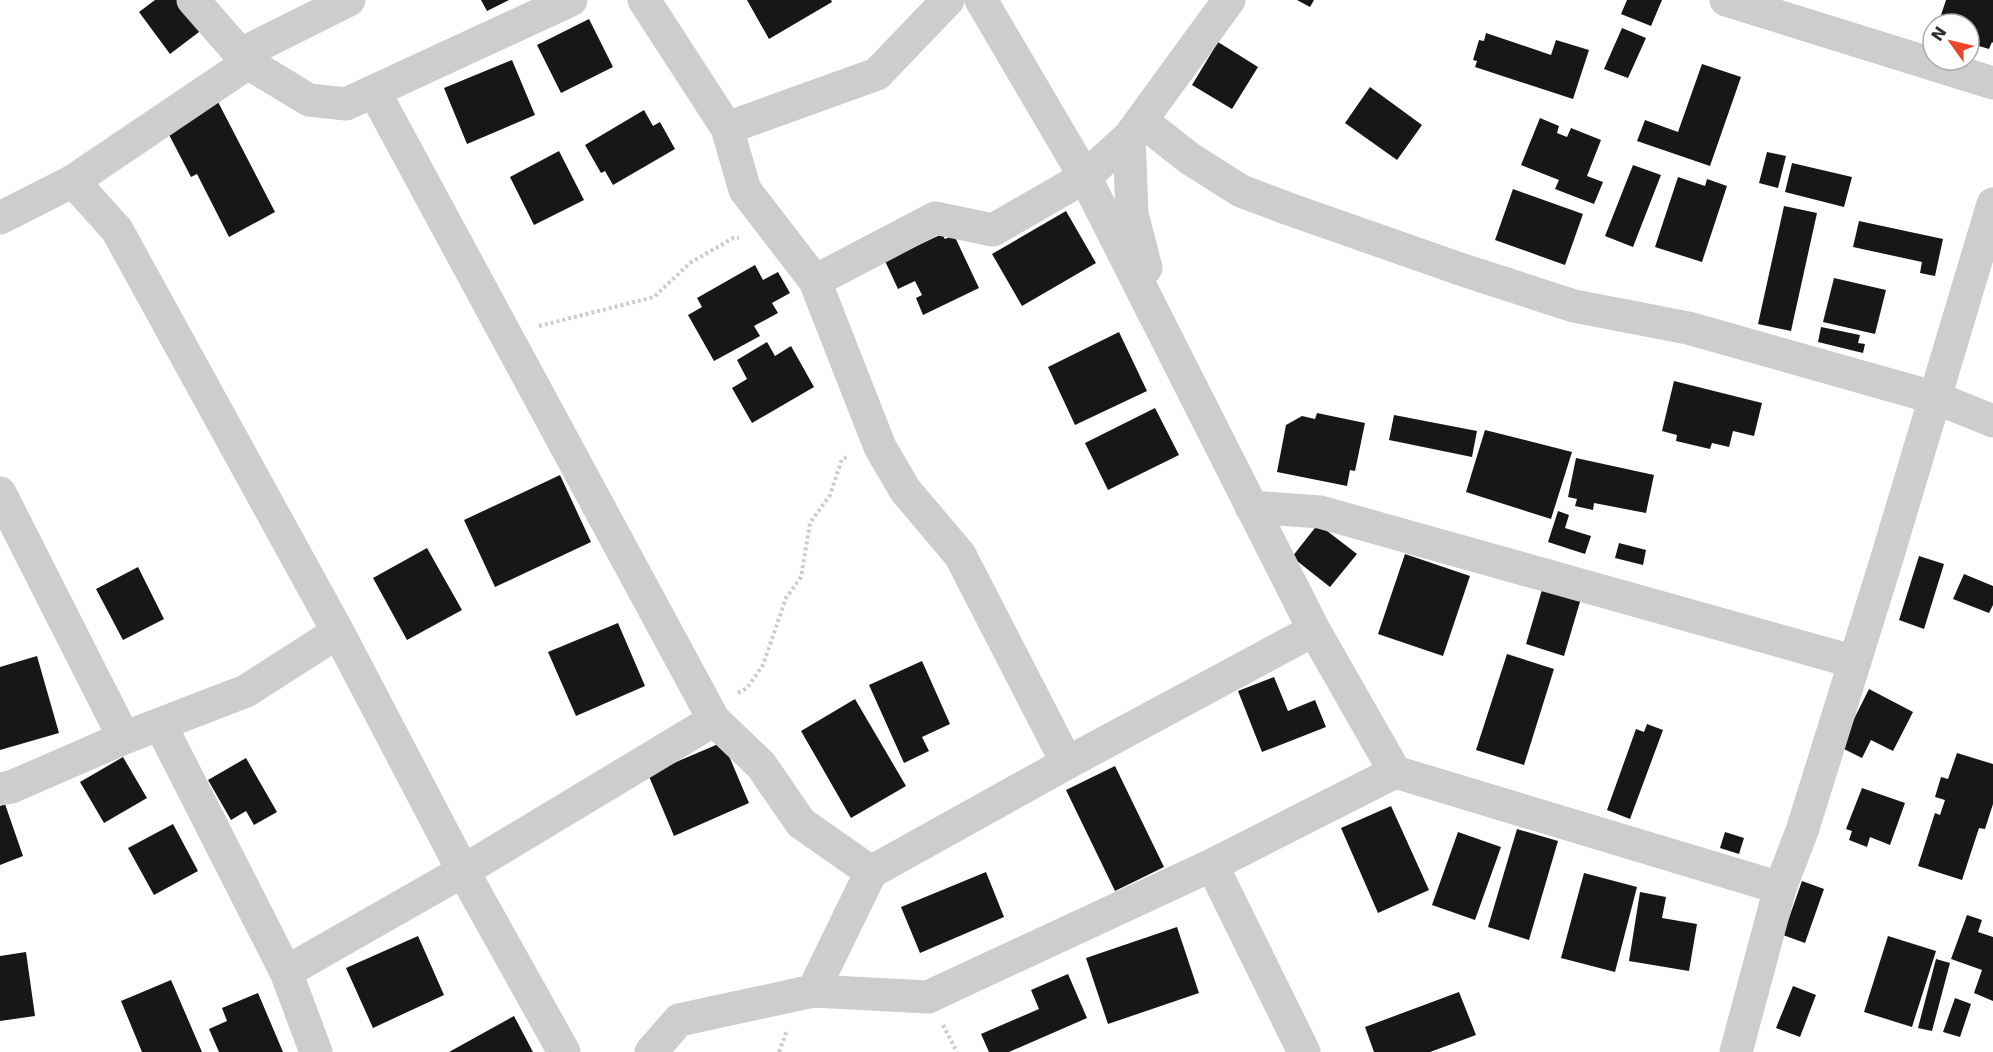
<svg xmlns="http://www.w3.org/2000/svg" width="1993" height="1052" viewBox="0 0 1993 1052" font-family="'DejaVu Sans',sans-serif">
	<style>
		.building { fill: #171717 }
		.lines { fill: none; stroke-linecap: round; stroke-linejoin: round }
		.path { stroke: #cdcdcd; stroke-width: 4; stroke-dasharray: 3 3; stroke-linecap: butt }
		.minor { stroke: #cdcdcd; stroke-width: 33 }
	</style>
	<rect width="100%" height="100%" fill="#fff"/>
	<path class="building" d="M155,0H182L203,29L170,54L139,12Z
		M481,0H509L487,11Z
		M747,0H831L832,2L769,39Z
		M1297,0H1314L1310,7Z
		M1627,0H1662L1651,26L1621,14Z
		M1946,0H1993V43L1992,42L1989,49L1969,43V24H1938Z
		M589,19L613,67L561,93L537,45Z
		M1622,28L1646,38L1628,78L1604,69Z
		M1486,33L1551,55L1556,40L1589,50L1573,99L1475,67L1477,61L1473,60L1479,40L1484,41Z
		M1218,42L1258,67L1232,109L1192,85Z
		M512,60L535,115L467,144L444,88Z
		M1702,64L1741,77L1710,166L1637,141L1645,120L1678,132Z
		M1370,87L1422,125L1397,160L1345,123Z
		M217,100L275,212L229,237L197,174L191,177L165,127Z
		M644,110L653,126L660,122L675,149L613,185L605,171L601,173L585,145Z
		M1540,118L1559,126L1557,133L1567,137L1571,128L1601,140L1587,176L1603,182L1594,204L1555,189L1559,180L1521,165Z
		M559,151L584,200L534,225L510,177Z
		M1767,152L1786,156L1778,188L1759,183Z
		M1792,163L1852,177L1844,207L1785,192Z
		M1633,165L1661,175L1633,247L1605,236Z
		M1678,177L1705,186L1707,179L1727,186L1702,262L1655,247Z
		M1513,189L1583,214L1565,265L1495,240Z
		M1784,206L1817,213L1791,331L1758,324Z
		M1066,211L1096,263L1022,306L992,254Z
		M1859,221L1943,239L1935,276L1920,273L1922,262L1853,247Z
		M942,234L945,239L954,235L979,288L923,315L916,298L922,295L915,281L898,289L885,261Z
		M755,265L763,280L778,272L790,293L772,303L778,313L754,326L760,336L714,361L688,315L702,307L697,298Z
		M1834,278L1886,290L1875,334L1823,322Z
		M1821,327L1860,335L1858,343L1865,344L1863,353L1818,342Z
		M1119,332L1147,391L1075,425L1048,367Z
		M767,342L775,356L791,346L814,387L752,423L732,388L747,379L737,360Z
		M1674,381L1762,403L1754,436L1733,431L1729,447L1712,443L1710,449L1676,441L1677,435L1662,431Z
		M1155,408L1179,455L1108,490L1085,443Z
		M1317,413L1365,423L1355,471L1350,470L1347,486L1277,472L1286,425L1302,416L1315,419Z
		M1394,415L1477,431L1472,457L1389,440Z
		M1485,430L1572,452L1551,519L1466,492Z
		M1576,458L1654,475L1646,513L1594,503L1593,510L1575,506L1577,499L1568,497Z
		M560,475L591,542L495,587L464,520Z
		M1558,511L1569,515L1565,528L1591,536L1585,554L1548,542Z
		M1318,524L1357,554L1330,587L1292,557Z
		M1619,543L1646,550L1643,565L1615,558Z
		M427,548L462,610L407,640L373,578Z
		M1405,554L1470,576L1443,656L1378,634Z
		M1919,556L1944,564L1924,629L1899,620Z
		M138,567L164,619L123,640L96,589Z
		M1964,574L1993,586V605L1989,613L1953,599Z
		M1544,583L1582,595L1564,656L1526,644Z
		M618,623L645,686L576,716L548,652Z
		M1507,654L1554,669L1524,765L1476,750Z
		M37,656L59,733L0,750V667Z
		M922,661L950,724L922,737L929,751L904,763L869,685Z
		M1274,677L1288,711L1315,700L1326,727L1262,752L1238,691Z
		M1869,689L1913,712L1893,751L1871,740L1862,758L1840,747Z
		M855,699L906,786L851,818L801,731Z
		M1647,724L1663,730L1630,819L1607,810L1636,729L1644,732Z
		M723,742L749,803L674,836L648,774Z
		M1957,753L1993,764V804L1985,829L1979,828L1962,880L1918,866L1935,813L1940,815L1945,800L1935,797L1941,777L1948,779Z
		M123,757L147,798L104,823L80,782Z
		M246,758L277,812L254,825L246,811L231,820L208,780Z
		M1115,766L1164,867L1115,891L1066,790Z
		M1862,788L1905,803L1890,845L1870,837L1867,847L1849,840L1852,831L1846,829Z
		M5,804L23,856L0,865V806Z
		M1391,806L1429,890L1378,913L1341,828Z
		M173,824L198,871L154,895L128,848Z
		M1517,829L1558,841L1529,940L1488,927Z
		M1458,832L1501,847L1475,920L1432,905Z
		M1725,832L1744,838L1739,854L1720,848Z
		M986,872L1004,917L920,953L901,907Z
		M1584,873L1637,887L1615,972L1561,958Z
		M1802,881L1824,889L1805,943L1783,935Z
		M1640,892L1666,897L1662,918L1697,924L1689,971L1629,961Z
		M1967,915L1982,920L1978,932L1993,937V1001L1974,993L1982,970L1951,959Z
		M1177,927L1199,993L1108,1024L1086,958Z
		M418,936L444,995L373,1028L346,968Z
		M1888,936L1936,951L1912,1027L1864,1012Z
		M26,952L35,1016L0,1021V956Z
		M1936,959L1950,963L1932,1031L1918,1028Z
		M1068,974L1087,1018L1009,1052H989L981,1034L1039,1009L1031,990Z
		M171,980L202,1052H142L121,1001Z
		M1793,986L1816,995L1800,1037L1776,1028Z
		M1459,992L1476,1035L1430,1052H1374L1365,1027Z
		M258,993L283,1052H219L209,1029L227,1021L222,1008Z
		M1955,998L1971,1004L1960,1037L1943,1032Z
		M514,1016L533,1052H449Z"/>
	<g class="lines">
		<path class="path" d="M539,326L654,297L690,263L733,238H739
			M738,693L747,688L763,665L786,598L801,577L810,523L830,495L842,459L848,457
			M943,1025L957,1052
			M779,1052L787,1030"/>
		<path class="minor" d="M193,0L248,63L309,100L346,104L571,0
			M644,0L727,128L745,190L815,281L880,447L905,490L960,555L1067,763
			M981,0L1085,177L1314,630L1395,772L1780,888
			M1726,0L1993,83
			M241,54L349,0
			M374,91L714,720L761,765L801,823L871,872L1067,763L1314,630
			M1142,121L1189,158L1241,191L1286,208L1463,270L1574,306L1688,328L1936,398L1993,421
			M727,128L877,74L948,0
			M1129,137L1132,214L1146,268
			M73,181L117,230L338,632L463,871L564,1052
			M0,218L73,181L248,63
			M815,281L935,218L993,230L1085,177L1129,137L1229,0
			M0,493L124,738
			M1251,507L1320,512L1855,662
			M160,724L286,972L316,1052
			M0,789L11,787L124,738L246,691L338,632
			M1212,865L1304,1052
			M286,972L463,871L714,720
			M813,991L871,872
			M651,1052L679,1020L813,991L928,997L1212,865L1395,772
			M1736,1052L1780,888L1802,831L1887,558L1993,204"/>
	</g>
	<g transform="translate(1951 42) rotate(304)"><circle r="28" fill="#ffffff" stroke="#acacac" stroke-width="1.5"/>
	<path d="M0-4.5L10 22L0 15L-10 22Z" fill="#ef432a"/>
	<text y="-9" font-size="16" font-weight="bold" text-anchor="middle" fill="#303030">N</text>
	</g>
</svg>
